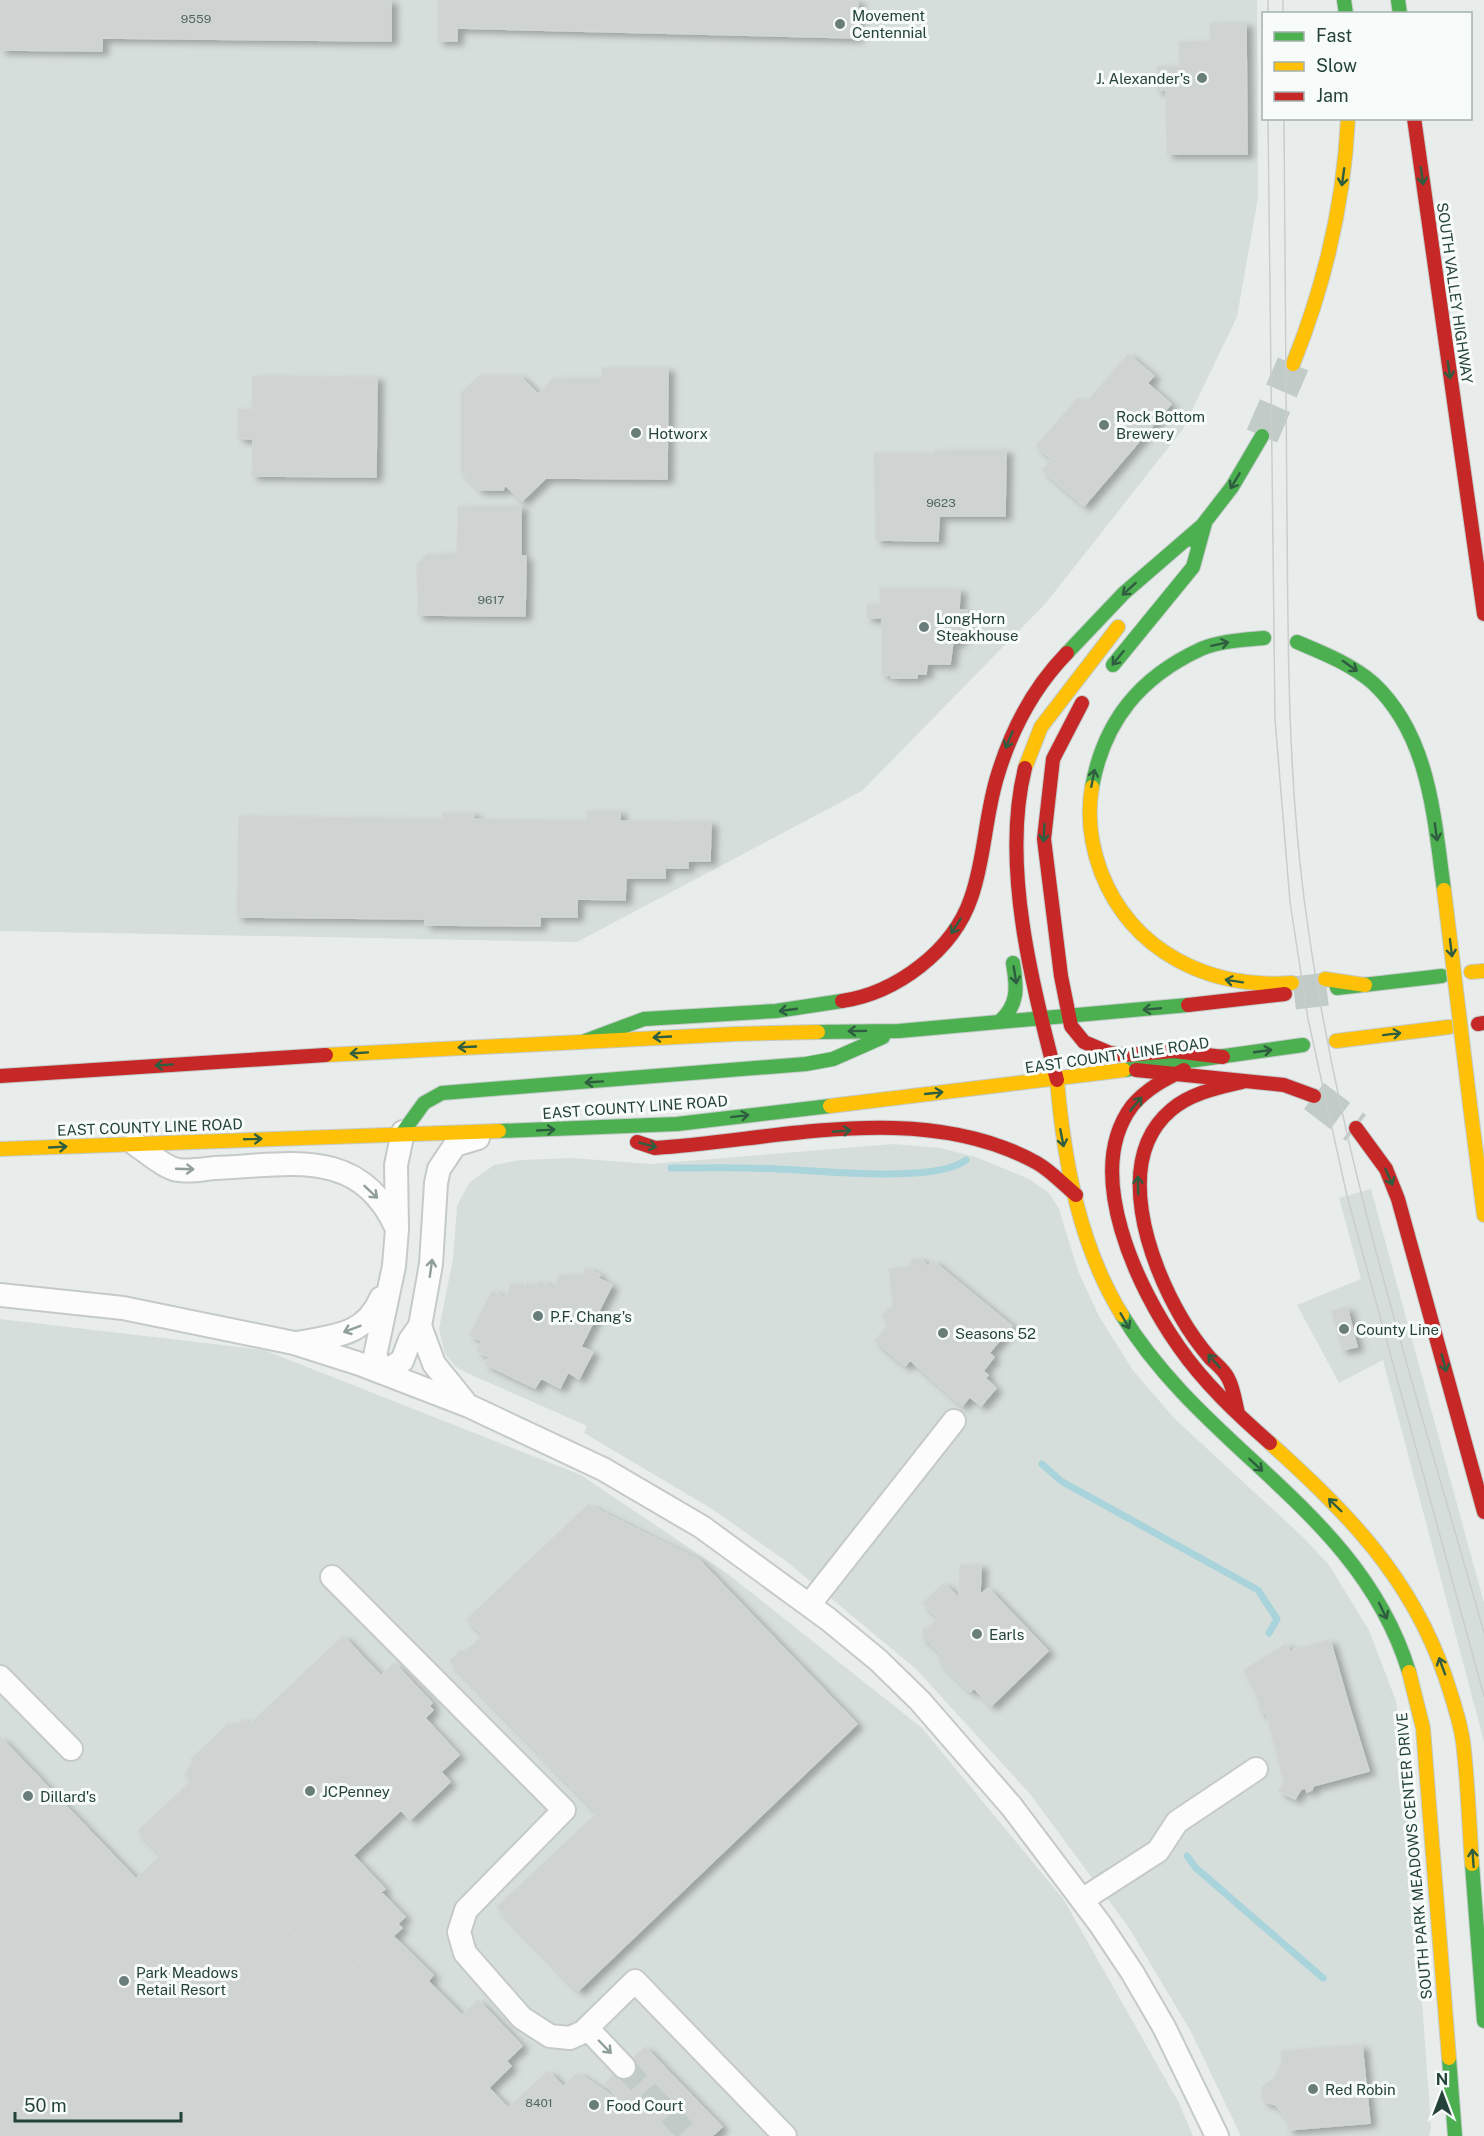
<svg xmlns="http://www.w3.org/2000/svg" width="1484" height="2136" viewBox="0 0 1484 2136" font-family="'Public Sans',sans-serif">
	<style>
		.built { fill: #d6dedb }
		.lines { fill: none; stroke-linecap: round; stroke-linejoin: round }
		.stream { stroke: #a9d4db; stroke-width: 7 }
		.building { fill: #cfd4d2; stroke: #d1d6d4; stroke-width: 1.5; filter: url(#shadow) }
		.street-tunnel { stroke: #c1cbc8; stroke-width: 22; stroke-dasharray: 22 11; stroke-linecap: butt }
		.secondary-tunnel { stroke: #c1cbc8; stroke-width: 33; stroke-dasharray: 33 16; stroke-linecap: butt }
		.highway-tunnel { stroke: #c1cbc8; stroke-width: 33; stroke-dasharray: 33 16; stroke-linecap: butt }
		.street-casing { stroke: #c5cac8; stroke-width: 26 }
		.fast-casing { stroke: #c3cbc8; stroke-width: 16 }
		.slow-casing { stroke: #c3cbc8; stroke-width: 16 }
		.jam-casing { stroke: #c3cbc8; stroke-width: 16 }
		.street { stroke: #fcfcfc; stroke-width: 22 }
		.fast { stroke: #4caf50; stroke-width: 14 }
		.slow { stroke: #ffc107; stroke-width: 14 }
		.jam { stroke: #c62828; stroke-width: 14 }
		.tram { stroke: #c9cdcc; stroke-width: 1.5 }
		.slow-bridge-casing { stroke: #c3ccc9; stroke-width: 16; stroke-linecap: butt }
		.slow-bridge { stroke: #ffc107; stroke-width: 14 }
		.oneway { stroke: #2e5d40 }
		.oneway2 { stroke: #909f9b }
		.poi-dot { fill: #697e78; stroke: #f7fbf9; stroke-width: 2 }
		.labels { text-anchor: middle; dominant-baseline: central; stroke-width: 6; stroke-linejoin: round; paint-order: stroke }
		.number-label { font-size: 12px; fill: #506761 }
		.poi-label { font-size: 15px; fill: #24423a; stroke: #f7fbf9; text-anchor: start }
		.street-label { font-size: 15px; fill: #24423a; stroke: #f7fbf9 }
	</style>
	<defs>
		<filter id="shadow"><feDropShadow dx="6" dy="4" stdDeviation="3" flood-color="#0004"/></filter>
	</defs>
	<rect width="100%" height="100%" fill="#e8edeb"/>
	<path class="built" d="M0,0H1257L1258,198L1237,317L1183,429L1046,603L862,791L577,942L0,931Z
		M894,1144L940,1148L976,1157L1029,1179L1050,1194L1059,1209L1078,1271L1099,1316L1132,1369L1174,1418L1304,1538L1329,1565L1369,1630L1396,1701L1405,1763L1431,2126L1429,2136H1241L1190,2030L1129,1928L1030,1794L916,1669L786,1561L712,1509L584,1433L587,1426L465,1372L455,1366L445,1354L439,1329L453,1259L457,1206L469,1183L494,1165L520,1160L573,1158L650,1164Z
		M1371,1189L1484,1603V1742L1383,1360L1339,1383L1297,1305L1361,1279L1339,1198Z
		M0,1319L264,1350L581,1475L728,1574L922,1728L1064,1900L1179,2103L1193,2136H0Z"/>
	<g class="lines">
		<path class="stream" d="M671,1168C706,1168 742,1167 777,1169C818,1170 935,1184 966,1160
			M1042,1464L1061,1481L1258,1590L1277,1619L1269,1633
			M1187,1856L1196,1868L1323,1978"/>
	</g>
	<path class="building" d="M0,0H391V41L102,38V51L0,50Z
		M438,0H858L857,38L457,28V41H438Z
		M1210,23H1246L1247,154H1167L1166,90H1157V66H1179V42L1210,41Z
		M1128,354L1154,376L1147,383L1171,404L1084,506L1042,470L1052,459L1036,446L1078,398L1085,404Z
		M602,368H668L667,479L546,478L522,501L505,485L503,490H479L461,470V393L480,375L520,376L538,394L554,378H602Z
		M253,376L377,377L376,477L252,476L253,439L238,438V409L252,410Z
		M935,450H1006L1005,516H939L938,541L876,540L874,453L935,454Z
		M458,506H521V556H526L525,616L418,615L417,564L427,554H457Z
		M880,588L960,589L959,610H967L966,635H960V642H953L950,664H927L926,674H917V678H891V675H882V618H867V604H880Z
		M587,811H620V821L711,822L710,861H688V868H665V878H626L625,900L577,899V917H540V926L425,925V919L237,917L239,816L442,819V813H474V819L587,821Z
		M914,1258L921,1259L928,1267L933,1261L1012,1326L989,1353L994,1357L983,1371L988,1375L962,1406L910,1360L905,1366L875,1341L890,1322L882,1316L888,1308L893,1307L889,1269L907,1267Z
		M586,1268L600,1275L598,1278L612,1285L560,1388L541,1378L535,1388L485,1364L489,1357L477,1351L482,1341L470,1335L492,1291L505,1298L512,1283L524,1289L527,1283L536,1288L540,1281L555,1289L559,1275H582Z
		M1347,1307L1357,1347L1342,1350L1332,1311Z
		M581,1347L593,1352L579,1379L568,1372Z
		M985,1378L996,1388L981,1406L970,1397Z
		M588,1505L699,1560L857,1724L578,1991L497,1907L597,1813L450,1661L461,1650L465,1652L483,1635L467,1619Z
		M960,1565H981L980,1595L988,1588L1048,1651L991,1706L974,1688L970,1692L938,1659L942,1655L926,1639H923V1628H927L938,1618L923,1603L944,1583L959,1598Z
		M343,1636L381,1676L394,1663L432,1703L429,1706L433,1710L425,1718L459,1755L441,1772L450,1782L410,1820L401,1810L254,1949L232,1926L205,1951L136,1879L161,1855L138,1831L191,1781L185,1774L193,1762L191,1759L228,1724L231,1726L235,1722L237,1725L243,1719L249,1725Z
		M1330,1640L1350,1709L1271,1731L1266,1712L1262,1714L1255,1691L1244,1670L1286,1644L1291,1653L1293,1650Z
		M1350,1709L1369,1771L1313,1786L1312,1790L1307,1792L1306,1788L1301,1789L1295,1799L1279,1791L1284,1782L1271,1731Z
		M0,1737L113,1855L0,1965Z
		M113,1855L205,1951L232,1926L254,1949L353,1855L385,1889L373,1897L349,1872L289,1929L295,1936L231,1997L367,2136H0V1965Z
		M349,1872L373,1897L380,1891L405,1917L397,1924L402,1928L393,1936L433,1975L428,1981L463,2016L437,2040L481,2085L506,2061L511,2066L445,2130L451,2136H367L231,1997L295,1936L289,1929Z
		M349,1872L402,1928L393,1936L388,1930L349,1971L344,1966L333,1976L289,1929Z
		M344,1971L432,2061L397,2095L309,2004Z
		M478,2000L522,2046L481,2085L437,2040Z
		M1362,2045L1370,2123L1288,2130V2119L1276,2105L1263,2101L1262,2087L1275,2077L1282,2061L1281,2051Z
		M645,2047L722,2127L712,2136H660L651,2121L619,2100L605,2083Z
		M548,2071L572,2095L530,2136H451L445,2130L489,2088L508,2108Z
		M577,2073L651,2121L660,2136H530L572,2095L563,2088Z"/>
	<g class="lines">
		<path class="street-tunnel" d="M624,2067L690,2136"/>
		<path class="secondary-tunnel" d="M1294,993L1327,989"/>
		<path class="highway-tunnel" d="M1262,436L1293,364
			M1314,1096L1356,1128"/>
		<defs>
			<path id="street" d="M135,1144C147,1152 165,1168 178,1170C189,1172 204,1169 215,1168C290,1165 360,1146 397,1229
				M0,1295L123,1308L294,1343L360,1364L469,1406L603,1469L702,1527L828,1619L878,1660L920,1701L1012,1807L1100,1924L1132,1972L1164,2027L1217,2136
				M420,1326L434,1364L464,1401
				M297,1343C334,1336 365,1336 381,1298
				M383,1372L402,1361L410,1340L420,1326L431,1264L436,1183L439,1169L455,1145L478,1138
				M383,1372L375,1356L394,1266L397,1229L396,1165L403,1132
				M332,1577L564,1810L466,1910L459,1932L465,1953L522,2018L550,2036L570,2038L583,2032L635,1981L785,2136
				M809,1605L954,1421
				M0,1677L71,1749
				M1082,1900L1158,1851L1177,1822L1256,1769
				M587,2028L624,2067"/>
			<path id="fast" d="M1344,0L1346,14
				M1398,0L1400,14
				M1191,540L1232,487L1262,436
				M1297,642C1323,653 1351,664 1373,683C1430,736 1434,818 1444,890
				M1067,653L1124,593L1205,523
				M1113,665L1193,567L1205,523
				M1092,787C1104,721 1140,677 1201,649C1220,641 1243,640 1264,638
				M1337,988L1442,976
				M999,1022C1019,1005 1017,987 1013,963
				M818,1032L899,1031L1188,1005
				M585,1041L644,1019L776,1011L842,1001
				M1124,1070L1303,1045
				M499,1131L677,1124L830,1106
				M403,1132L424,1103L442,1093L806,1064L833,1059L883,1037
				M1122,1315C1206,1452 1360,1512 1409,1672
				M1472,1864L1484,2021
				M1449,2058L1455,2136"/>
			<path id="slow" d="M1293,364C1325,284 1344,204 1348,118
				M1025,768L1041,727L1118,627
				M1092,787C1087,815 1091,845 1101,872C1132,952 1209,989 1292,983
				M1471,972L1484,971
				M1325,979L1365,985
				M1336,1041L1449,1027
				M326,1055L735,1034L818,1032
				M1057,1080C1064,1161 1079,1245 1122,1315
				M1470,1105L1484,1215
				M830,1106L1124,1070
				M0,1149L499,1131
				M1270,1443C1347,1513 1410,1575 1445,1676C1452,1697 1460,1720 1463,1742C1468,1782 1469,1824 1472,1864
				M1409,1672L1423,1728L1449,2058"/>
			<path id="jam" d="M1414,118L1484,614
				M1082,703L1053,759L1044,839L1061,976L1071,1026L1084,1042L1110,1053L1126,1055L1174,1051L1223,1057
				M1025,768C1001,863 1032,986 1057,1080
				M842,1001C896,993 953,951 971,898C985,859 985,814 998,774C1012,728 1033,688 1067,653
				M1188,1005L1285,994
				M1478,1024L1484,1023
				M1136,1070L1284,1085L1314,1096
				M1184,1070C1165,1079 1146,1089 1132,1106C1082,1173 1138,1289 1179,1347C1204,1383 1237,1414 1270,1443
				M0,1076L326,1055
				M1356,1128L1386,1169L1398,1199L1484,1512
				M637,1142L655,1148C778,1140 922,1099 1037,1163C1051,1171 1064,1185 1076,1195
				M1238,1413C1235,1402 1234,1389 1228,1378C1224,1370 1216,1364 1210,1358C1199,1345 1189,1331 1181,1317C1149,1262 1112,1160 1171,1110C1191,1093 1217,1088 1242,1082"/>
		</defs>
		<use href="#street" class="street-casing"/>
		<use href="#fast" class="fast-casing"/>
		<use href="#slow" class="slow-casing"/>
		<use href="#jam" class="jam-casing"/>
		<use href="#street" class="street"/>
		<use href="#fast" class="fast"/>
		<use href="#slow" class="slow"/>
		<use href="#jam" class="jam"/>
		<path class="tram" d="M1268,0V14
			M1283,0V14
			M1268,118L1275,719L1290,902L1308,1019L1347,1196L1484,1696
			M1284,118C1285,252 1286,386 1287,520C1288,647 1288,773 1304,898C1336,1148 1416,1391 1484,1633"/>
		<defs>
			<path id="slow-bridge" d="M1444,890L1470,1105"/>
		</defs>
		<use href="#slow-bridge" class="slow-bridge-casing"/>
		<use href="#slow-bridge" class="slow-bridge"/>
	</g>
	<defs><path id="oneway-shaft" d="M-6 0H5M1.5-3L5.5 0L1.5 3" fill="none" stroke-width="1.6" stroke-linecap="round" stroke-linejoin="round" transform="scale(1.5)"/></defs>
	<g class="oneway">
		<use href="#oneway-shaft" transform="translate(1422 176) rotate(82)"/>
		<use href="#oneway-shaft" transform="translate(1343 177) rotate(98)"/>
		<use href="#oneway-shaft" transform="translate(1449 370) rotate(82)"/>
		<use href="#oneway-shaft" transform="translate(1235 481) rotate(121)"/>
		<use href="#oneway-shaft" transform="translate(1129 589) rotate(138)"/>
		<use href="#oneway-shaft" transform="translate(1220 644) rotate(-12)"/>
		<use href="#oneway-shaft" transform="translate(1118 658) rotate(129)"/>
		<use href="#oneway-shaft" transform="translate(1350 666) rotate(35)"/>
		<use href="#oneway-shaft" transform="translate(1009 740) rotate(112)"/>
		<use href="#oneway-shaft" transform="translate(1093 778) rotate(-79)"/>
		<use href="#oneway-shaft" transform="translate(1436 832) rotate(82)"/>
		<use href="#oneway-shaft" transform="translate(1044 833) rotate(93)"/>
		<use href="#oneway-shaft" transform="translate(956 926) rotate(123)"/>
		<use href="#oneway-shaft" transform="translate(1451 948) rotate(83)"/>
		<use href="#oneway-shaft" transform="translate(1015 975) rotate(81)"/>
		<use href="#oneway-shaft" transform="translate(1234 981) rotate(-171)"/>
		<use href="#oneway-shaft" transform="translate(1152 1009) rotate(175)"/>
		<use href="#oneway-shaft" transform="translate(788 1010) rotate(172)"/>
		<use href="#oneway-shaft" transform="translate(857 1031) rotate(179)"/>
		<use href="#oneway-shaft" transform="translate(1392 1034) rotate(-7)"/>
		<use href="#oneway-shaft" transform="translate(662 1037) rotate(177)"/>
		<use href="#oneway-shaft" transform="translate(467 1047) rotate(177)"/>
		<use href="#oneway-shaft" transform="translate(1263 1051) rotate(-8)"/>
		<use href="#oneway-shaft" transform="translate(359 1053) rotate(176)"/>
		<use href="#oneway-shaft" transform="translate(164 1065) rotate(176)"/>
		<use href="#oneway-shaft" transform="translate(594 1082) rotate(176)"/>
		<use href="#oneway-shaft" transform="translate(934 1093) rotate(-6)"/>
		<use href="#oneway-shaft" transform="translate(1136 1104) rotate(-50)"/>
		<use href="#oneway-shaft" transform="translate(740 1116) rotate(-7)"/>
		<use href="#oneway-shaft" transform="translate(546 1130) rotate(-3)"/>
		<use href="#oneway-shaft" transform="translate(842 1131) rotate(-5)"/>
		<use href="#oneway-shaft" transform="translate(1062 1138) rotate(79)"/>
		<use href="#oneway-shaft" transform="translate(253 1139) rotate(-2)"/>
		<use href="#oneway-shaft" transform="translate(648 1145) rotate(15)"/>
		<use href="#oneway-shaft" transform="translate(58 1147) rotate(-3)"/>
		<use href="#oneway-shaft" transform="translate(1389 1177) rotate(66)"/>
		<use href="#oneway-shaft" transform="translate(1138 1185) rotate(-91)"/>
		<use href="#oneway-shaft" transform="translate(1125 1321) rotate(60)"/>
		<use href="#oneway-shaft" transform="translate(1214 1361) rotate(-132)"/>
		<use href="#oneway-shaft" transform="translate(1444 1363) rotate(75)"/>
		<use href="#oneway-shaft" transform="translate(1256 1465) rotate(43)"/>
		<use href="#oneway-shaft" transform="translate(1335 1505) rotate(-136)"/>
		<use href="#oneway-shaft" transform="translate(1383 1611) rotate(64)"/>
		<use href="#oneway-shaft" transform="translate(1442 1666) rotate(-110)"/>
		<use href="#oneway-shaft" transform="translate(1473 1858) rotate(-94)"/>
	</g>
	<g class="oneway2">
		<use href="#oneway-shaft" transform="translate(185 1169) rotate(2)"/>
		<use href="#oneway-shaft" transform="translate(371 1192) rotate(43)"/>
		<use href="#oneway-shaft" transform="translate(431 1268) rotate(-82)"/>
		<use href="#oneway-shaft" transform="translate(352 1329) rotate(159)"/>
		<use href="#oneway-shaft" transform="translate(605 2047) rotate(46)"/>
	</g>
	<g class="poi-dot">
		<circle cx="840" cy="24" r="6"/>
		<circle cx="1202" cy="78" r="6"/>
		<circle cx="1104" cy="425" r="6"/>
		<circle cx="636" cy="433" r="6"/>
		<circle cx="924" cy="627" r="6"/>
		<circle cx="538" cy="1316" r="6"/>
		<circle cx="1344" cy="1329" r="6"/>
		<circle cx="943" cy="1333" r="6"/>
		<circle cx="977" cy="1634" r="6"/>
		<circle cx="310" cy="1791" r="6"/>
		<circle cx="28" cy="1796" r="6"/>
		<circle cx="124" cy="1981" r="6"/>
		<circle cx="1313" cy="2089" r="6"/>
		<circle cx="594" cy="2105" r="6"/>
	</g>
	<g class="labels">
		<g class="number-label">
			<text x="196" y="19">9559</text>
			<text x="941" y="503">9623</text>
			<text x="491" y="600">9617</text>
			<text x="539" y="2103">8401</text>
		</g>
		<g class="poi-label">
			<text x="852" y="15">Movement<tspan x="852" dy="17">Centennial</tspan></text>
			<text x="1190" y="78" text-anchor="end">J. Alexander's</text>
			<text x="1116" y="416">Rock Bottom<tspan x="1116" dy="17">Brewery</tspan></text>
			<text x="648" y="433">Hotworx</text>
			<text x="936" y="618">LongHorn<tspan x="936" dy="17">Steakhouse</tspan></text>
			<text x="550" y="1316">P.F. Chang's</text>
			<text x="1356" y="1329">County Line</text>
			<text x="955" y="1333">Seasons 52</text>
			<text x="989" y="1634">Earls</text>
			<text x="322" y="1791">JCPenney</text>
			<text x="40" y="1796">Dillard's</text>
			<text x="136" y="1972">Park Meadows<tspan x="136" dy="17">Retail Resort</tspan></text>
			<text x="1325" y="2089">Red Robin</text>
			<text x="606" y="2105">Food Court</text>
		</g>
		<g class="street-label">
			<text transform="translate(1455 293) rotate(82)">SOUTH VALLEY HIGHWAY</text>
			<text transform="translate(1117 1055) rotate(-8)">EAST COUNTY LINE ROAD</text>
			<text transform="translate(635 1107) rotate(-4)">EAST COUNTY LINE ROAD</text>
			<text transform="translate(150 1127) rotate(-2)">EAST COUNTY LINE ROAD</text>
			<text transform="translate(1414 1856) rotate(-95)">SOUTH PARK MEADOWS CENTER DRIVE</text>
		</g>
	</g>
	<rect x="1262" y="12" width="210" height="108" fill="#f7fbf9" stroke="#a3b1ad" stroke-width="1.5"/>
	<rect x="1274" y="32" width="30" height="9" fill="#4caf50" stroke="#a3b1ad" stroke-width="1.5"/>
	<text x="1316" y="42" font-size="18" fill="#24423a">Fast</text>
	<rect x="1274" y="62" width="30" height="9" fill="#ffc107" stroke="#a3b1ad" stroke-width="1.5"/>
	<text x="1316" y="72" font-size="18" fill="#24423a">Slow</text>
	<rect x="1274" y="92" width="30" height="9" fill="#c62828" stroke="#a3b1ad" stroke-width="1.5"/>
	<text x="1316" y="102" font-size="18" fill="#24423a">Jam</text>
	<g transform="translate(1442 2094)" stroke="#f7fbf9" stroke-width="4.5" paint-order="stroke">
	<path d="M0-4.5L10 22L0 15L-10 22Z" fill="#24423a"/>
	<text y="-9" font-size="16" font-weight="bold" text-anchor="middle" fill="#24423a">N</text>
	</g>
	<path d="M15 2112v9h166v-9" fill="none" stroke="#24423a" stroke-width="3"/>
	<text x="24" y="2112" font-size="18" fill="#24423a" stroke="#f7fbf9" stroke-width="4.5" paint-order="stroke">50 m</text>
</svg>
